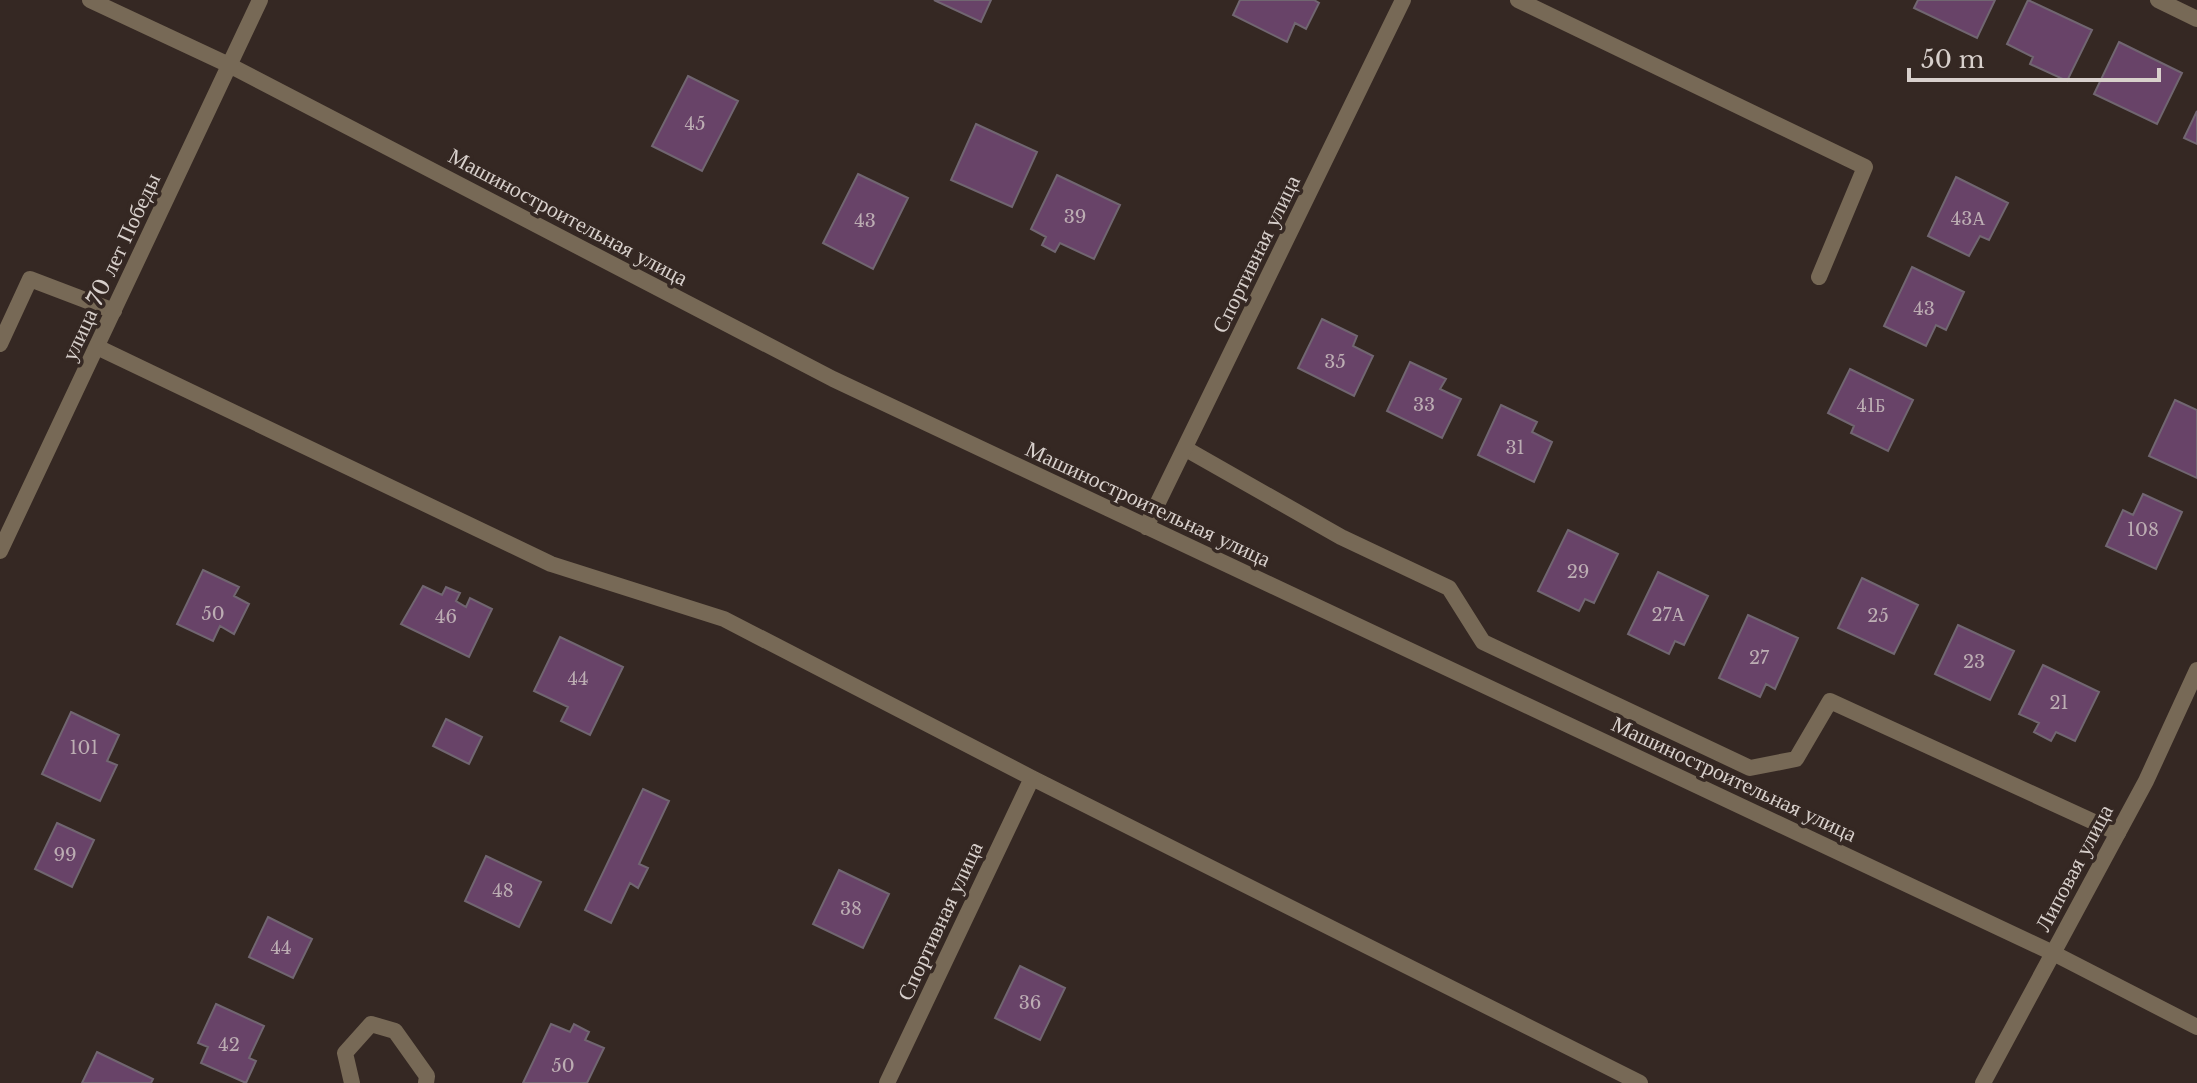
<svg xmlns="http://www.w3.org/2000/svg" width="2197" height="1083" viewBox="0 0 2197 1083" font-family="'Libre Baskerville',serif">
	<style>
		.building { fill: #684368; stroke: #716671; stroke-width: 2 }
		.lines { fill: none; stroke-linecap: round; stroke-linejoin: round }
		.service { stroke: #776956; stroke-width: 16 }
		.minor { stroke: #776956; stroke-width: 16 }
		.labels { text-anchor: middle; dominant-baseline: central; stroke-width: 7; stroke-linejoin: round; paint-order: stroke }
		.number-label { font-size: 18px; fill: #bcadb3 }
		.street-label { font-size: 22px; fill: #d8d0cc; stroke: #352823 }
	</style>
	<rect width="100%" height="100%" fill="#352823"/>
	<path class="building" d="M934,0H991L981,22Z
		M1240,0H1314L1319,3L1306,29L1295,23L1287,42L1233,15Z
		M1918,0H1995L1977,38L1914,8Z
		M2028,0L2092,30L2067,81L2030,64L2033,57L2007,44Z
		M2119,42L2182,73L2157,124L2094,94Z
		M688,76L738,101L702,171L652,146Z
		M2197,111V144L2184,138Z
		M976,124L1037,152L1012,207L951,180Z
		M858,174L908,198L873,269L823,243Z
		M1057,175L1120,205L1094,259L1060,243L1055,252L1042,245L1046,237L1031,229Z
		M1956,177L2008,203L1989,240L1980,236L1969,256L1928,236Z
		M1912,267L1964,292L1946,330L1936,325L1926,346L1884,326Z
		M1322,319L1357,336L1353,346L1373,356L1354,396L1298,368Z
		M1410,362L1446,379L1440,389L1461,399L1442,438L1387,411Z
		M1850,369L1913,400L1888,451L1851,433L1854,426L1828,413Z
		M2175,400L2197,410V478L2149,456Z
		M1501,405L1537,422L1532,432L1552,442L1534,482L1478,455Z
		M2143,494L2182,512L2156,569L2106,546L2123,510L2133,515Z
		M1568,530L1618,554L1594,603L1585,599L1579,611L1538,591Z
		M203,570L239,587L234,596L249,604L234,634L220,626L213,641L177,624Z
		M1658,572L1708,596L1684,645L1675,641L1669,654L1628,634Z
		M1862,578L1918,605L1894,654L1838,628Z
		M423,586L442,595L446,587L460,593L456,601L466,607L470,598L492,609L469,657L401,624Z
		M1748,615L1798,638L1775,689L1766,684L1760,697L1719,678Z
		M1958,625L2014,651L1990,700L1935,674Z
		M560,637L623,667L590,735L561,721L568,707L534,691Z
		M2043,665L2099,692L2075,741L2056,732L2051,741L2034,732L2039,723L2019,714Z
		M71,712L119,735L107,761L117,765L100,801L42,774Z
		M446,719L482,737L469,764L433,746Z
		M643,789L669,801L639,864L648,868L638,888L630,883L611,923L585,910Z
		M57,823L94,840L72,887L35,869Z
		M486,856L541,882L519,927L465,901Z
		M839,870L889,894L863,948L813,924Z
		M268,917L312,939L293,978L249,957Z
		M1020,966L1065,988L1040,1040L995,1018Z
		M216,1004L264,1026L249,1058L256,1061L246,1083L201,1063L208,1047L198,1043Z
		M551,1024L570,1032L574,1024L589,1032L585,1040L604,1048L587,1083H523Z
		M97,1052L153,1079L151,1083H82Z"/>
	<g class="lines">
		<path class="service" d="M1518,0L1865,167L1819,277
			M0,344L30,279L114,311
			M1186,449L1341,537L1449,588L1483,642L1750,768L1796,759L1830,701L2118,833
			M352,1083L345,1053L371,1024L395,1031L427,1076L426,1083"/>
		<path class="minor" d="M90,0L229,65L833,379L2053,953L2197,1027
			M2158,0L2197,19
			M97,347L551,564L724,619L1032,778L1640,1083
			M1146,527L1403,0
			M0,551L260,0
			M887,1083L1032,778
			M1983,1083L2146,781L2197,670"/>
	</g>
	<g class="labels">
		<g class="number-label">
			<text x="695" y="124">45</text>
			<text x="1075" y="217">39</text>
			<text x="1968" y="219">43А</text>
			<text x="865" y="221">43</text>
			<text x="1924" y="309">43</text>
			<text x="1335" y="362">35</text>
			<text x="1424" y="405">33</text>
			<text x="1871" y="406">41Б</text>
			<text x="1515" y="448">31</text>
			<text x="2143" y="530">108</text>
			<text x="1578" y="572">29</text>
			<text x="213" y="614">50</text>
			<text x="1668" y="615">27А</text>
			<text x="1878" y="616">25</text>
			<text x="446" y="617">46</text>
			<text x="1759" y="658">27</text>
			<text x="1974" y="662">23</text>
			<text x="578" y="679">44</text>
			<text x="2059" y="703">21</text>
			<text x="84" y="748">101</text>
			<text x="65" y="855">99</text>
			<text x="503" y="891">48</text>
			<text x="851" y="909">38</text>
			<text x="281" y="948">44</text>
			<text x="1030" y="1003">36</text>
			<text x="229" y="1045">42</text>
			<text x="563" y="1066">50</text>
		</g>
		<g class="street-label">
			<text transform="translate(568 217) rotate(28)">Машиностроительная улица</text>
			<text transform="translate(1256 254) rotate(-64)">Спортивная улица</text>
			<text transform="translate(111 267) rotate(-65)">улица 70 лет Победы</text>
			<text transform="translate(1148 504) rotate(25)">Машиностроительная улица</text>
			<text transform="translate(1734 779) rotate(25)">Машиностроительная улица</text>
			<text transform="translate(2074 868) rotate(-62)">Липовая улица</text>
			<text transform="translate(940 921) rotate(-65)">Спортивная улица</text>
		</g>
	</g>
	<path d="M1909 68v12h250v-12" fill="none" stroke="#d8d0cc" stroke-width="4"/>
	<text x="1921" y="68" font-size="24" fill="#d8d0cc" stroke="#352823" stroke-width="6" paint-order="stroke">50 m</text>
</svg>
